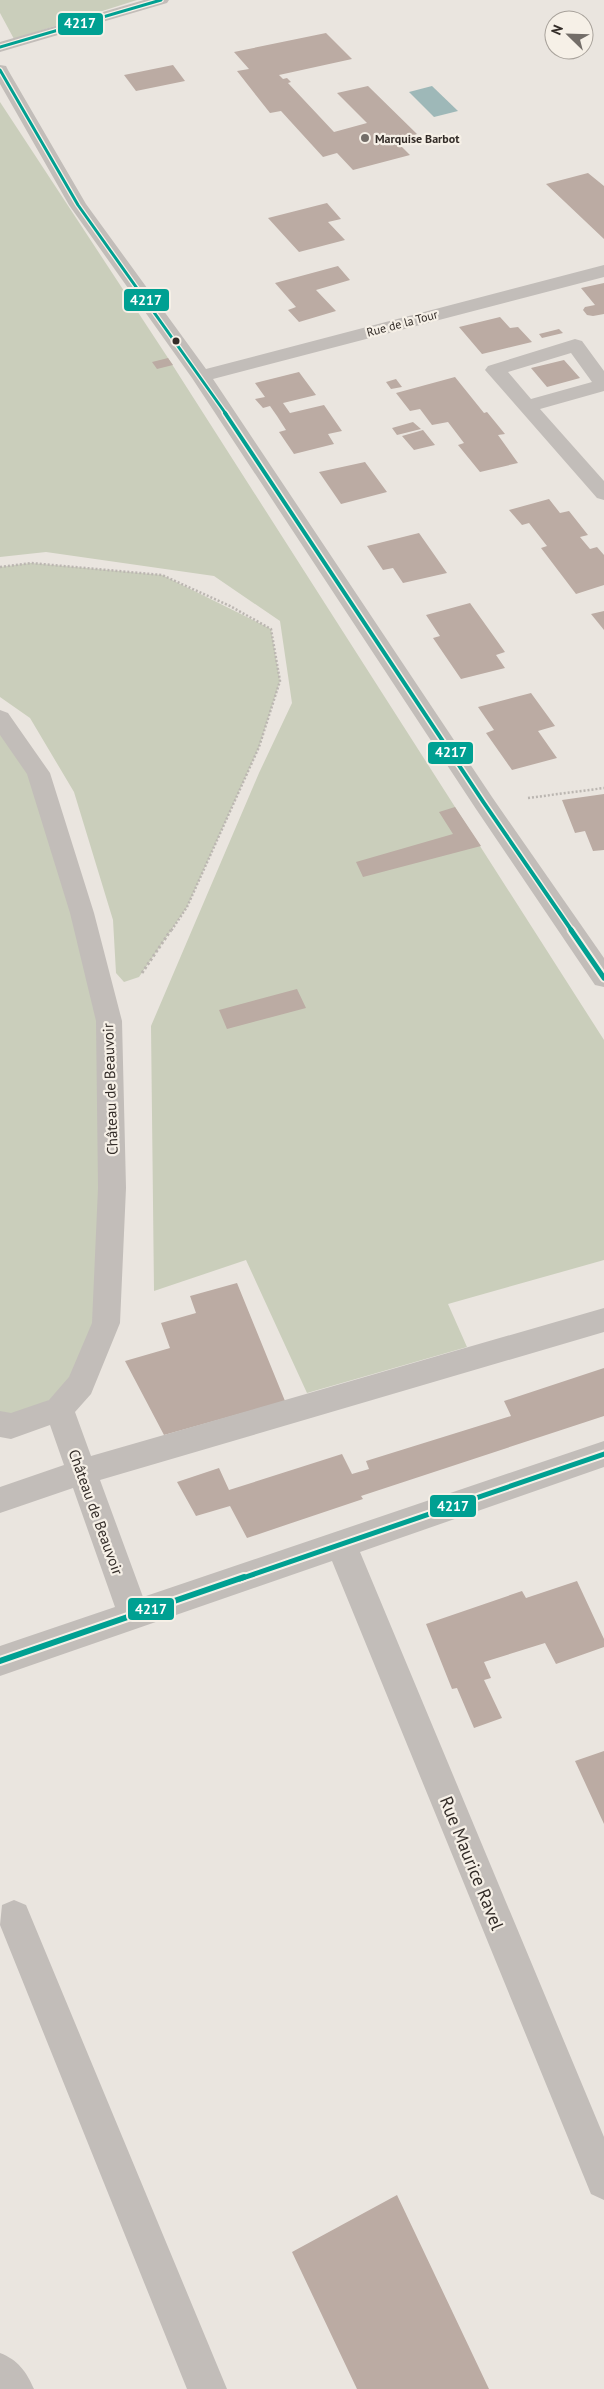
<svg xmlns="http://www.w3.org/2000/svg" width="604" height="2389" viewBox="0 0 604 2389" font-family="'PT Sans',sans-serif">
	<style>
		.green { fill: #cacebb }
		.water { fill: #9eb8b8 }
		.building { fill: #bbaba3 }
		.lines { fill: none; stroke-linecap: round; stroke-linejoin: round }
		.path-far1 { stroke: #bbb6b1; stroke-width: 2.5; stroke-dasharray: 2 2; stroke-linecap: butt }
		.path { stroke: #bbb6b1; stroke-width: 3; stroke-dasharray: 2.5 2.5; stroke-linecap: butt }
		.minor { fill: #c2bdb9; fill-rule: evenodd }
		.bus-1-far3-casing { stroke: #f6f0e7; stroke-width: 5.5 }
		.bus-1-far2-casing { stroke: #f6f0e7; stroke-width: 7 }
		.bus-1-far1-casing { stroke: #f6f0e7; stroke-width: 9 }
		.bus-1-casing { stroke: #f6f0e7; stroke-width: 10 }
		.bus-1-far3 { stroke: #00a092; stroke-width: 3 }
		.bus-1-far2 { stroke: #00a092; stroke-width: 4 }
		.bus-1-far1 { stroke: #00a092; stroke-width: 5 }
		.bus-1 { stroke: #00a092; stroke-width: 6 }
		.poi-dot { fill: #736d68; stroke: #f6f0e7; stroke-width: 2 }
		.bus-dot { fill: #332c28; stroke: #f6f0e7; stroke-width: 2 }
		.labels { text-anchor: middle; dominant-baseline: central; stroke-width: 4.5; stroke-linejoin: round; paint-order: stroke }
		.far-poi-label { font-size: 12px; font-weight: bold; fill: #332c28; stroke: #f6f0e7; text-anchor: start }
		.far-street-label { font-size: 12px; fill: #332c28; stroke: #f6f0e7 }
		.street-label { font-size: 15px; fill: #332c28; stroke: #f6f0e7 }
		.near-street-label { font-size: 18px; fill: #332c28; stroke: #f6f0e7 }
		.line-badge { stroke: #f6f0e7; stroke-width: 2 }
		.badge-label { font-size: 14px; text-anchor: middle; font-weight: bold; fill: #fff }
	</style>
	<rect width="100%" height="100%" fill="#eae5df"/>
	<path class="green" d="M0,0H137L14,39L0,13Z
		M0,102L168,358L604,1040V1260L448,1304L467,1347L307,1393L246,1260L154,1291L151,1026L259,773L292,703L280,621L214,576L46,552L0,557Z
		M31,563L162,575L271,629L280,681L259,747L187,907L139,977L124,982L116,973L113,920L74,792L30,718L0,697V567Z
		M0,718L38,773L109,1021L106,1323L81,1385L0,1424Z"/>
	<path class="water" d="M432,86L458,111L434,117L409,92Z"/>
	<path class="building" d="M326,33L352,59L279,75L283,79L287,78L291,82L288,83L334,132L367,123L337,93L368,86L417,134L396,141L410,155L353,170L337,153L323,157L281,111L270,113L237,71L249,69L234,52Z
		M173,65L185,81L136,91L124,75Z
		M588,173L604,186V239L546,184Z
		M327,203L341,219L328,222L345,240L299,252L268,218Z
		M338,266L350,280L316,290L336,311L299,322L288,310L296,307L275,283Z
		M604,283V314L593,316L587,315L583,310L585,307L595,305L581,288Z
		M500,317L510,328L518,327L532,342L482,354L459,327Z
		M559,329L563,333L542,338L539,334Z
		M168,358L173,365L157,369L152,362Z
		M564,360L580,378L547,387L531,368Z
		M299,372L316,395L283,403L290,413L324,405L342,431L328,434L334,444L294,454L279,432L286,430L277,416L270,406L263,408L255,399L265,397L255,383Z
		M455,377L484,413L487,412L505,434L498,435L518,463L480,472L458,445L464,443L448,422L432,425L420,409L410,411L396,393Z
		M396,379L402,387L391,389L386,382Z
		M413,422L421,429L397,435L392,428Z
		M423,430L435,445L414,450L402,436Z
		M365,462L387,492L341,504L319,472Z
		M549,499L560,513L569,511L573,516L588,535L580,537L590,549L597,547L604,555V585L576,594L541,548L547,546L529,523L522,525L509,510Z
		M419,533L447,573L403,583L393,568L383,570L367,546Z
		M470,603L505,652L496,655L505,668L461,679L433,638L440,636L426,615Z
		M604,611V630L591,614Z
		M531,693L555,726L538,731L557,758L512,770L486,733L494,730L478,707Z
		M604,794V850L593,851L585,831L575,833L562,800Z
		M455,807L481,846L363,877L356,862L453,834L439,812Z
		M297,989L306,1008L227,1029L219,1010Z
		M237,1283L285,1401L164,1435L125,1361L170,1348L161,1323L196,1313L190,1296Z
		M604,1368V1416L361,1496L363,1499L247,1538L230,1506L196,1516L177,1482L219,1468L229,1490L342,1454L352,1474L369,1469L366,1461L511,1416L504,1401Z
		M577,1581L604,1639V1647L556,1664L545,1643L484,1662L491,1678L484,1680L502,1718L474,1728L457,1688L452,1689L426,1624L522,1591L526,1598Z
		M604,1751V1824L575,1761Z
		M397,2195L489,2389H357L292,2252Z"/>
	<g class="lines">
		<path class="path-far1" d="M0,567L31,563L162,575L230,606L271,629L280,681L259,747L187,907L171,931
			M528,798L604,788"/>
		<path class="path" d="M142,973L171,930"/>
		<path class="minor" d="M144,0H169L167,3L0,52V42Z
			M0,65L6,66L8,70L86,204L206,369L604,265V277L213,379L492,797L604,958V987L595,985L476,809L192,378L69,205L0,84Z
			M575,339L582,341L604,371V391L540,409L604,481V500L597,498L485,370L488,366ZM571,353L592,382L531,399L508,372Z
			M0,710L8,713L50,773L94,913L122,1021L126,1188L120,1323L91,1394L75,1412L91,1456L604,1308V1332L100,1480L143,1597L604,1441V1467L360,1552L604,2137V2200L591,2194L332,1561L0,1676V1646L115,1607L73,1488L0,1513V1487L64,1465L50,1425L11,1439L0,1437V1411L11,1413L49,1400L69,1377L92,1323L98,1188L96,1021L70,913L27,774L0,735Z
			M14,1900L26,1905L227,2389H187L0,1925L2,1905Z
			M0,2353C18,2360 26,2371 34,2389H0Z"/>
		<defs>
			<path id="bus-1-far3" d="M0,47L161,0
				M0,70L78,205L226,414"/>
			<path id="bus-1-far2" d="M225,413L484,803L572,931"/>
			<path id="bus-1-far1" d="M571,930L604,978
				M240,1579L604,1454"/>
			<path id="bus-1" d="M0,1661L244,1577"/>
		</defs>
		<use href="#bus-1-far3" class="bus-1-far3-casing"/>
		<use href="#bus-1-far2" class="bus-1-far2-casing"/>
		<use href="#bus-1-far1" class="bus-1-far1-casing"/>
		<use href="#bus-1" class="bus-1-casing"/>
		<use href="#bus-1-far3" class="bus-1-far3"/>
		<use href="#bus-1-far2" class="bus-1-far2"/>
		<use href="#bus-1-far1" class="bus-1-far1"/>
		<use href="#bus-1" class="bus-1"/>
	</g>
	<circle class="poi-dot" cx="365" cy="138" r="5"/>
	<circle class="bus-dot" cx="176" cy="341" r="4.5"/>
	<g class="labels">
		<g class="far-poi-label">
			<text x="375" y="138">Marquise Barbot</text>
		</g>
		<g class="far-street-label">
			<text transform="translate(402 323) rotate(-15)">Rue de la Tour</text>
		</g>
		<g class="street-label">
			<text transform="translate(110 1089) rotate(-92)">Château de Beauvoir</text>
			<text transform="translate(96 1512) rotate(70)">Château de Beauvoir</text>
		</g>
		<g class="near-street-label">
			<text transform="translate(472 1863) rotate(68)">Rue Maurice Ravel</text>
		</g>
	</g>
	<g class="line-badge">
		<rect x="57" y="12" width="47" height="24" rx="5" fill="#00a092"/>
		<rect x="123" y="288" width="47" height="24" rx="5" fill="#00a092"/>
		<rect x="427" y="741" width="47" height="24" rx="5" fill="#00a092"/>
		<rect x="429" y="1494" width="48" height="24" rx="5" fill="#00a092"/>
		<rect x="127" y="1597" width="48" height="24" rx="5" fill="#00a092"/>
	</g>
	<g class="badge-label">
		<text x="80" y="28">4217</text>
		<text x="146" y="305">4217</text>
		<text x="451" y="757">4217</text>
		<text x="453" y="1511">4217</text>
		<text x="151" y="1614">4217</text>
	</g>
	<g transform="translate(569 35) rotate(293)"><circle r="24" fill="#f6f0e7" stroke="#a8a29b"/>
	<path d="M0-4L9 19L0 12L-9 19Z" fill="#736d68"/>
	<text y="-8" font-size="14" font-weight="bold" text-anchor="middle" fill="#332c28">N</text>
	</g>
</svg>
